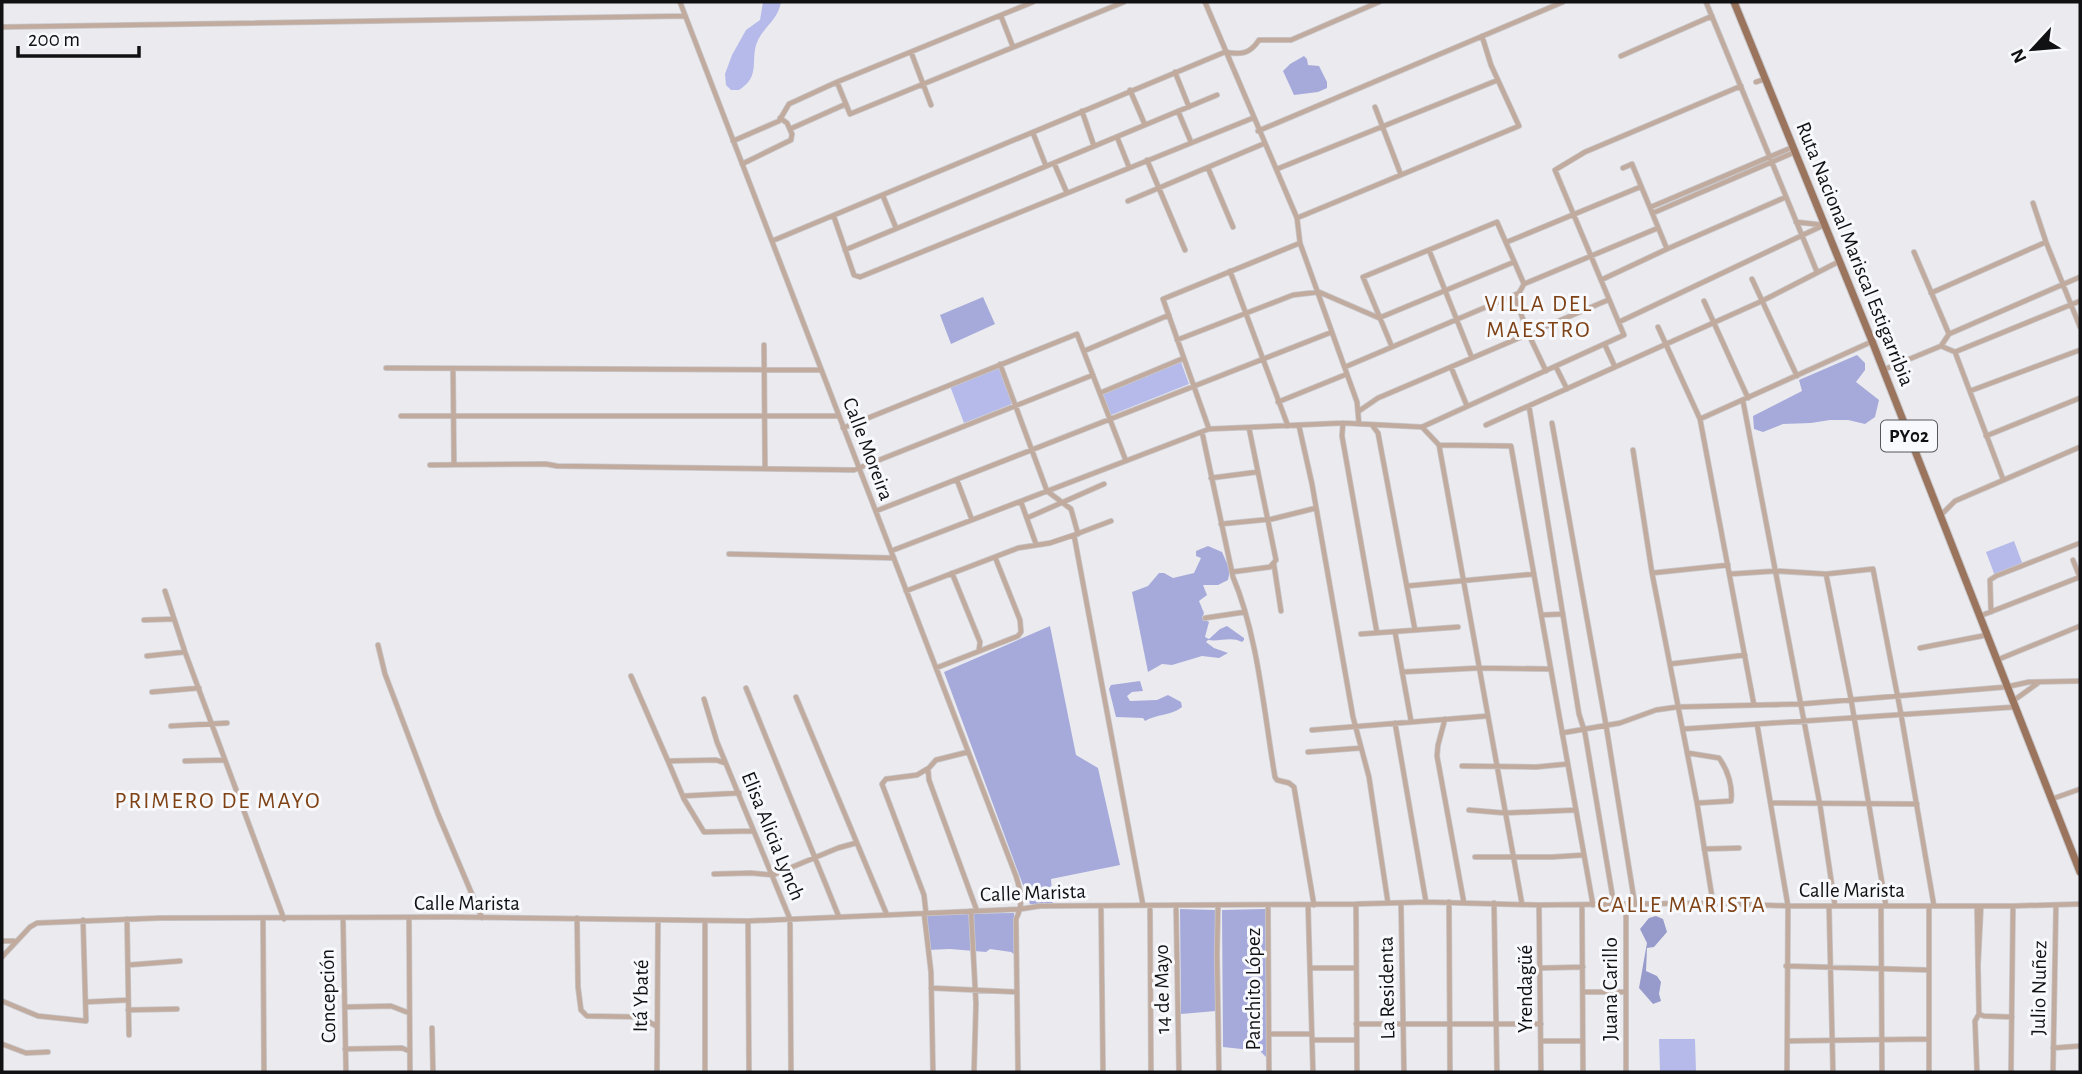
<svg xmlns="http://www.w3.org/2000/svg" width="2082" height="1074" viewBox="0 0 2082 1074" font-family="'Alegreya Sans',sans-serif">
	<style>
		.green { fill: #b5baea }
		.forest { fill: #a6aadb }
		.water { fill: #979bcb }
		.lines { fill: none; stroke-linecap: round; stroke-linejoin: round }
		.minor-casing { stroke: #c8c8cc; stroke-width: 6 }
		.primary-casing { stroke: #c8c8cc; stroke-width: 9 }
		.minor { stroke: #c1ab9e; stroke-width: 4.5 }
		.primary { stroke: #9b745d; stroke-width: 7 }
		.labels { text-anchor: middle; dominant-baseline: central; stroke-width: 6; stroke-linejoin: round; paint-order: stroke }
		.shield { fill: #f8f9fc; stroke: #565759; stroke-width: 2 }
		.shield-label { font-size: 19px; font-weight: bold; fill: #111113 }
		.street-label { font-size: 21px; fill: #111113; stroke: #f8f9fc }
		.neighbourhood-label { font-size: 23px; letter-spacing: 2px; fill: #7e4216; stroke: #f8f9fc }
	</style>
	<rect width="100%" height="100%" fill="#ebebef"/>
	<path class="green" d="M763,2H781C778,19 766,25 758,40C749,59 762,76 739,90H731L726,85L725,74L732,55L746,30L760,20Z
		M1181,362L1189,384L1111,415L1103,394Z
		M999,366L1012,404L964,423L950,386Z
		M2014,541L2023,565L1995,576L1986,552Z
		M1659,1039H1695L1696,1072H1660Z"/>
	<path class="forest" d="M1304,56L1307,59L1308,65L1319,66L1327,82V88L1318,92L1294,95L1283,71L1290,64Z
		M983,297L995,324L951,344L940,315Z
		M1857,355L1865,363V370L1856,382L1879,400L1875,417L1865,424L1848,420H1830L1811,423L1783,424L1763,432L1754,429L1753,416L1802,391L1799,380Z
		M1208,546L1222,552L1230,570L1228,580L1218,585H1203L1207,595L1199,601L1204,613L1202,618L1209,622L1205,637L1209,639L1220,629L1227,626L1244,638V640L1242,642C1231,636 1220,642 1208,640L1206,642L1214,648L1228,653L1219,658L1202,656L1172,665L1162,664L1148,672L1132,592L1148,586L1159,573H1164L1173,578L1194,573L1201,558L1196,556V551Z
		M1050,626L1076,755L1098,768L1120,865L1051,879L1053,907L1030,904L944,672Z
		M1140,681L1143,691L1132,692L1127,696L1130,701L1157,700L1168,695L1181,702L1182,707C1171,716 1156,714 1145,721L1143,718L1116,717L1109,689L1111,685Z
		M1180,909L1215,910L1216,1011L1181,1014Z
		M1265,909L1268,974V1059L1260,1051L1223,1047L1222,910Z
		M1014,913L1015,955L1011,952L990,949L986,952L950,949L927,950L924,914Z"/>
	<path class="water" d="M1656,916L1663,919L1667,932L1654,947L1647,948L1646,971L1657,976L1661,982L1659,994L1661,1001L1653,1004L1639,988L1647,943L1640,929L1649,918Z"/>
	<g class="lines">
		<defs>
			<path id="minor" d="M680,2L1016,876C1021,892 1024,903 1016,919L1018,1072
				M1205,2L1297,218L1300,243L1357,402L1359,424
				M1706,2L1817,272
				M1001,16L1013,47
				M2,27L685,16
				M911,52L931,105
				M1621,56L1712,16
				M1175,72L1189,107
				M837,82L850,114L1124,2
				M1756,82L1765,79
				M1130,90L1145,125
				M1375,107L1401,175
				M1082,111L1094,146
				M1178,111L1191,142
				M790,129L846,104
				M1258,131L1563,2
				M1033,133L1046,166
				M1117,137L1129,167
				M733,141L779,121L789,104L837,82L1033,2
				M1147,160L1185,250
				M1054,163L1067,193
				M742,164L791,140L792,134L787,123L780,118
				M1208,168L1233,227
				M1623,168L1632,164L1667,249
				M1277,169L1498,80
				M883,196L896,228
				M1128,201L1263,144
				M2033,203L2046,242L2080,327
				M1651,207L1793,147
				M1653,213L1795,152
				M834,217L854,275L860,277L1253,118
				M1297,218L1519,126L1491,65L1482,36
				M1796,222L1823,225
				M772,241L1225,52C1241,55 1250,54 1259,40H1291L1379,2
				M1507,242L1640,187
				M845,250L1217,95
				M1429,250L1472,358
				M1230,271L1288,426
				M1752,279L1797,376
				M1601,280L1667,249L1786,197
				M1931,293L2046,242
				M1514,295L1528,333L1546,371
				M1704,301L1748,398
				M1619,322L1824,225
				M1658,327L1700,419L1754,705
				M1949,334L2080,277
				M1177,340L1293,295L1319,292L1379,318L1514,262
				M764,345L765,468
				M1605,345L1615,367
				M1941,346L1955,352L2003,479
				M1392,347L1363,277L1497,222L1524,284
				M1084,351L1169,315
				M1955,352L2080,301
				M1000,364L1047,491L1071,509L1078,534
				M1345,367L1519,293L1524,284L1658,228
				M1451,367L1467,406
				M1556,367L1567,389
				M386,368L821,370
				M453,369L454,464
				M1883,370L1941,346L1949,334L1914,252
				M1970,391L2080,350
				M1100,393L1184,358
				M1743,401L1820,805L1835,906
				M1278,402L1347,374
				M1529,406L1579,714L1585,733L1614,905
				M1359,411L1378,398L1608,300
				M401,416H839
				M1700,419L1871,342
				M1343,423L1342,436L1377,633
				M1552,423L1606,725L1635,905
				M1372,425L1378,433L1415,630
				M1486,425L1762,301L1840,261
				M1299,426L1312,484L1353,717L1369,777L1388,903
				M1422,427L1439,445L1522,904
				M843,428L1077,334L1126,461
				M1209,429L1163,299L1300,243
				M1202,432L1233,577C1258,636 1264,713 1275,777L1277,780L1289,783L1294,787L1314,905
				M1986,436L2080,398
				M1439,445L1511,446L1593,905
				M1633,450L1652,573L1697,803L1713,903
				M430,465L546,464L557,466L854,470L1093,375
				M1211,478L1257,472
				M957,480L972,520
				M1021,502L1036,544
				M876,511L1332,332
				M1941,515L1955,501L2080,447
				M1027,518L1104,484
				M1111,521L1074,535L1143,905
				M1221,524L1272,519L1316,508
				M891,551L1209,429L1343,423L1422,427L1624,335L1555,170L1585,152L1741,86
				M729,554L894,558
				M2073,560L2080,578
				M1274,565L1281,611
				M1232,572L1270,567L1276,560L1249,428
				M952,573L980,642L979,650
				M1652,573L1728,565
				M1730,574L1776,571L1826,574L1873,569L1901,714L1934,906
				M1826,574L1851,699L1886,906
				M1407,586L1534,574
				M165,591L185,652L284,919
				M906,591L1018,548L1050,543L1074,535
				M1991,612L1990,580L1996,576L2080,543
				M1542,615L1563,614
				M1980,616L2080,577
				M1205,618L1245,612
				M144,620L174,619
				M1395,632L1411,721
				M1361,634L1458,627
				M378,645L385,674L438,814L482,918
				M1920,648L1987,635
				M147,656L185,652
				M1997,660L2080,626
				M1670,664L1745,655
				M936,668L1018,636L1021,632L1020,620L995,557
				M1402,672L1479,668L1551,669
				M631,676L668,761L716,760L725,763
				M746,688L839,917
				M152,692L199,688
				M796,697L887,915
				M704,699L717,742L790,919L791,1072
				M2013,701L2038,683
				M1445,719L1438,745L1437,756L1464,903
				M1395,723L1426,902
				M1757,724L1788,906L1787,1072
				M171,726L227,723
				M1683,729L2015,707
				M1312,730L1487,716
				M1562,733L1620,723L1656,710L1677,707L1801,704L2006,687L2029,682L2080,681
				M968,752L936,760L928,769L929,780L977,911
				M1308,752L1361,748
				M1688,753L1719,758C1728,770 1733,787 1731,801L1698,803
				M185,761L225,760
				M668,761L684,799L704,832L753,831
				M1462,766L1536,767L1567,764
				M683,796L739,793
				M2052,799L2080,789
				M1771,803L1917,804
				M1469,810L1505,813L1576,810
				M1704,849L1739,848
				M1475,857H1552L1584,855
				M714,874L751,873L773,875L838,848L856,843
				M1449,902L1450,1072
				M1401,903L1404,1072
				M1494,903L1497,1072
				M1356,904L1357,1072
				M1176,905L1179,1072
				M1268,905L1269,1072
				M1308,905L1313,1072
				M1539,905L1541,1072
				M1626,905V1072
				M1101,906L1103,1072
				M1150,906L1151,1072
				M1218,906L1217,954L1219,1072
				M1582,906L1583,1072
				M1829,906L1833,1072
				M1881,906L1882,1072
				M1929,906V1072
				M1977,906L1978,965L1981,906
				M971,911L976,1004L974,1072
				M924,913L931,972L933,1072
				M926,913L924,895L882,784L886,779L917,775L927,769
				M343,918L346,1072
				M409,918L410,1072
				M577,918L578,987L581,1010L587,1016L641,1017L656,1026
				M127,919L129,1035
				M263,919L264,1072
				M748,921L749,1072
				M2,941H14
				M2,957L30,927L37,923L160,918L451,917L748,921L1021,909L1040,906L1356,904L1426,902L1539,905L1713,903L1788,906H2013L2080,904
				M128,965L180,961
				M1978,965L1979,1014L1984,1016L2012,1017
				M1786,966L1929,970
				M1310,968H1356
				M1542,968L1583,967
				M931,988L1017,992
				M1583,992H1626
				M2,1001L38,1016L86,1021L83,920
				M86,1002L128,1000
				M345,1007L391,1006L409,1013
				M128,1010L177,1009
				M1356,1024H1541
				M432,1028L433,1072
				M1269,1034H1312
				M1312,1040H1357
				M1541,1041H1583
				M1787,1041L1929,1039
				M2,1044L26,1053L48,1052
				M2053,1048L2080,1046
				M345,1049L402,1048L409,1051
				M657,1072L658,920
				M705,1072V921
				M1977,1072L1975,1021L1979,1014
				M2011,1072L2013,906
				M2053,1072L2056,905"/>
			<path id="primary" d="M1734,2L1872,341L2080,872"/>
		</defs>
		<use href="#minor" class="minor-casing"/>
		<use href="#primary" class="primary-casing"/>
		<use href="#minor" class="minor"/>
		<use href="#primary" class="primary"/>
	</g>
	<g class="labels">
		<rect class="shield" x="1881" y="420.5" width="56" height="31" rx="5"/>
		<g class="shield-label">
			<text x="1909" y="436">PY02</text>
		</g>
		<g class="street-label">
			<text transform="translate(1855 254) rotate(68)">Ruta Nacional Mariscal Estigarribia</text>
			<text transform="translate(868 449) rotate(69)">Calle Moreira</text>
			<text transform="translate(773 836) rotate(68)">Elisa Alicia Lynch</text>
			<text x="1852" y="890">Calle Marista</text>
			<text transform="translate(1033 893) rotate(-2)">Calle Marista</text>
			<text x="467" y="903">Calle Marista</text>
			<text transform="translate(1387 988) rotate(-91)">La Residenta</text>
			<text transform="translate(2039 988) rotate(-89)">Julio Nuñez</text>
			<text transform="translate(1162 989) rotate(-91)">14 de Mayo</text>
			<text transform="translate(1253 989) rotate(-90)">Panchito López</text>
			<text transform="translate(1525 989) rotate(-90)">Yrendagüé</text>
			<text transform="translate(1610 989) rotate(-90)">Juana Carillo</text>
			<text transform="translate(328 996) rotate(-91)">Concepción</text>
			<text transform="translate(641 996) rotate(-89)">Itá Ybaté</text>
		</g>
		<g class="neighbourhood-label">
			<text x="1539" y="304">VILLA DEL<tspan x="1539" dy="26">MAESTRO</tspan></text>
			<text x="218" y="801">PRIMERO DE MAYO</text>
			<text x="1682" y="905">CALLE MARISTA</text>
		</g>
	</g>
	<rect width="2082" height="1074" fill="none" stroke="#111113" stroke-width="7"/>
	<g transform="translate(2033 49) rotate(244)" stroke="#f8f9fc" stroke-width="5" paint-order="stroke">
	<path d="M0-5L12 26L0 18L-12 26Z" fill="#111113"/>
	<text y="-10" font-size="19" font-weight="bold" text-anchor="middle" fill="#111113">N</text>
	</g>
	<path d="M18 46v10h121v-10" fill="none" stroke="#111113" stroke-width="3.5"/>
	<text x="28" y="46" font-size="21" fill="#111113" stroke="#f8f9fc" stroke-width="5" paint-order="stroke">200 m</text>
</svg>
